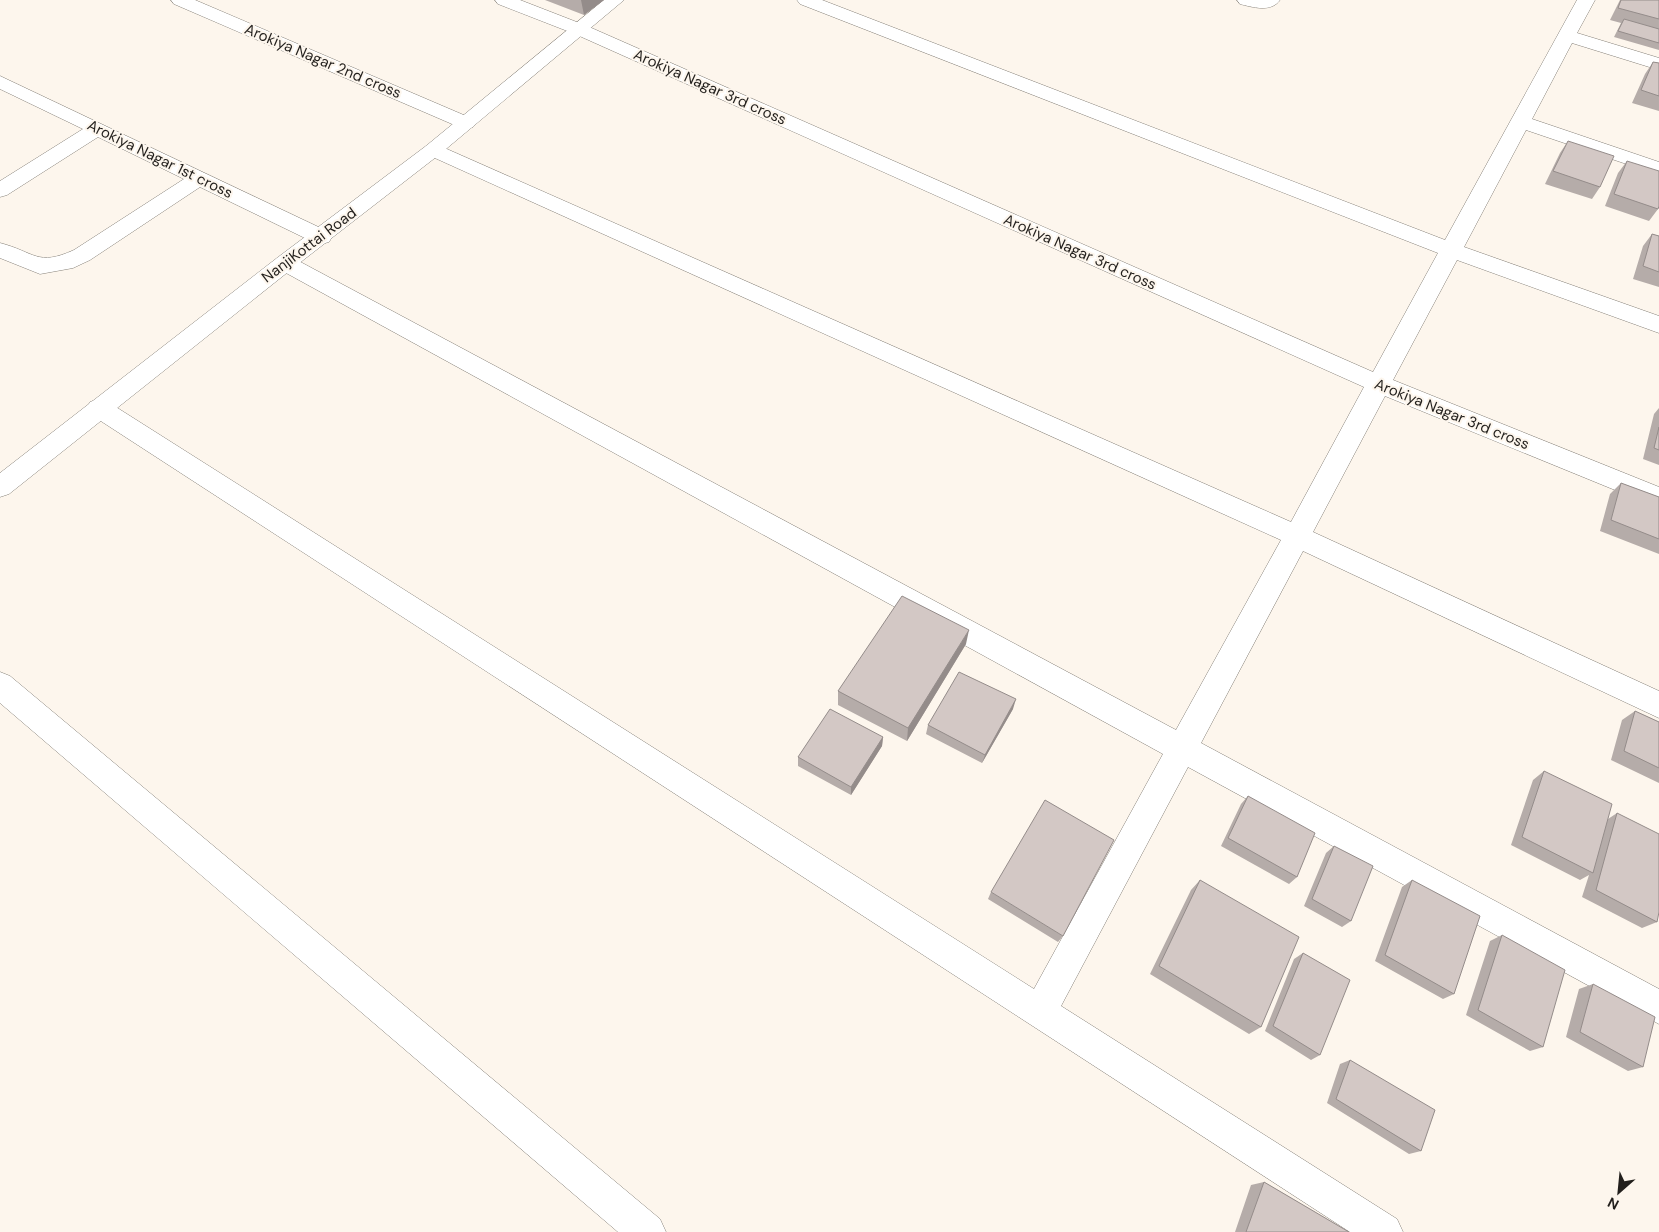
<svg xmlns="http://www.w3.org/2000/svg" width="1659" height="1232" viewBox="0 0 1659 1232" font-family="'DM Sans',sans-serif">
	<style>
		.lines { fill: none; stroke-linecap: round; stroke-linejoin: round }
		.minor-casing { stroke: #868179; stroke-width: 1 }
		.major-casing { stroke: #868179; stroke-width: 1 }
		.minor { fill: #fff; fill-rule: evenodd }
		.major { fill: #fff; fill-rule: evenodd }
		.wall { fill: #b5aca9 }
		.shaded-wall { fill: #948c8a }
		.building { fill: #d3c8c5; stroke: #948c8a }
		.labels { text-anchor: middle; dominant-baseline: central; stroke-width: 4; stroke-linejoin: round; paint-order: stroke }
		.far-street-label { font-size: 15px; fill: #221f1c; stroke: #fdf6ed }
	</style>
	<rect width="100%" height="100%" fill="#fdf6ed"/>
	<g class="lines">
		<defs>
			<path id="minor" d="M171,0H195L473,119L476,123L473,127L466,129L459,127L174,4Z
				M495,0H520L587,26L1373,372L1438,253L800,4L797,0H822L1445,240L1577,0H1595L1577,33L1659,58V70L1572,43L1532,119L1659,162V175L1526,130L1464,247L1659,316V333L1457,260L1393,380L1659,487V508L1385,396L1313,532L1659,691V718L1303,551L1201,743L1659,989V1024L1188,767L1061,1006L1397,1219L1403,1232H1350L90,414L87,408L90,402L99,399L108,402L1034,989L1163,754L277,268L274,263L277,258L285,256L293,258L1176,730L1281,540L426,154L423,150L426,146L433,144L440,146L1291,522L1364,387L575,34L498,4Z
				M1237,0H1280C1271,13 1252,7 1240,4Z
				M0,76L329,232L332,237L329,242L321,244L313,242L200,187L90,260L73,268L40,274L0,258V243C35,252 37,267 74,250L184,179L98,137L7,195L0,197V181L83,129L0,89Z
				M0,672L10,676L660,1219L666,1232H618L0,703Z"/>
			<path id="major" d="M604,0H624L440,154L293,268L9,494L0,497V473L277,258L426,146Z"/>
		</defs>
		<use href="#minor" class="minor-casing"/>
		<use href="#major" class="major-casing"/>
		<use href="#minor" class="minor"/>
		<use href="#major" class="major"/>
	</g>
	<path class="wall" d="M545,0H604L584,15Z
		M1620,0H1659V50L1614,37L1621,23L1610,20Z
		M1653,62L1659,63V111L1632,103L1645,74Z
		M1568,141L1600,187L1592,199L1545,184L1560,153Z
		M1627,161L1658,209L1649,221L1605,206L1618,173Z
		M1652,234L1659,236V287L1633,279L1643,246Z
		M1659,408V465L1643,459L1654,414Z
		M1621,483L1659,497V554L1600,531L1610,494Z
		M966,644L907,741L838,705V691Z
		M1013,709L982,763L926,734L928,725Z
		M1635,711L1659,722V783L1611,760L1622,720Z
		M883,737L882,746L851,795L798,766V757Z
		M1544,771L1608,819L1617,813L1657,922L1642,928L1582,897L1589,875L1580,880L1511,845L1533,780Z
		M1248,796L1297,877L1289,884L1221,846L1241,804Z
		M1334,846L1351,921L1342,927L1304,906L1326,853Z
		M1200,880L1261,1027L1249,1034L1150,974L1191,890Z
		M1412,880L1454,994L1443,999L1375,961L1402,887Z
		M991,892L1063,936L1058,942L988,899Z
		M1502,935L1543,1047L1530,1051L1466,1015L1490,941Z
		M1303,953L1320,1055L1311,1060L1265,1031L1294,959Z
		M1593,984L1643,1067L1628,1071L1566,1037L1579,989Z
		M1350,1060L1421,1151L1409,1154L1327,1103L1340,1064Z
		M1264,1182L1349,1232H1235L1251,1185Z"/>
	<path class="shaded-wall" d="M581,0H604L584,15Z
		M969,630L966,644L907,741L908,728Z
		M1016,699L1013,709L982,763L985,755Z
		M883,737L882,746L851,795V787Z"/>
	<path class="building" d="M1621,0H1659V19L1618,8Z
		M1624,19L1659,29V43L1618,31Z
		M1653,62L1659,63V96L1641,90Z
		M1568,141L1614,156L1600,187L1553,171Z
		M1627,161L1659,171V206L1658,209L1614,194Z
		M1652,234L1659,236V272L1643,266Z
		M1659,427V450L1654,448Z
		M1621,483L1659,497V539L1611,520Z
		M902,596L969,630L908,728L838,691Z
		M959,672L1016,699L985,755L928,725Z
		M830,709L883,737L851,787L798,757Z
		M1635,711L1659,722V768L1624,751Z
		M1544,771L1612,804L1593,873L1522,837Z
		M1248,796L1315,833L1297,877L1228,838Z
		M1045,800L1114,840L1063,936L991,892Z
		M1617,813L1659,834V912L1657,922L1596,890Z
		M1334,846L1373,866L1351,921L1312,899Z
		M1200,880L1299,937L1261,1027L1159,966Z
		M1412,880L1480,916L1454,994L1385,955Z
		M1502,935L1565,970L1543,1047L1478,1010Z
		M1303,953L1350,980L1320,1055L1273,1026Z
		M1593,984L1655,1017L1643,1067L1580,1032Z
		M1350,1060L1435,1110L1421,1151L1336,1099Z
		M1264,1182L1349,1232H1246Z"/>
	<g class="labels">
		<g class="far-street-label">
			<text transform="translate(323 61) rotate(23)">Arokiya Nagar 2nd cross</text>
			<text transform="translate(710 87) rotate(24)">Arokiya Nagar 3rd cross</text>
			<text transform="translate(160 159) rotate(26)">Arokiya Nagar 1st cross</text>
			<text transform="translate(309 245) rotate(-37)">NanjiKottai Road</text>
			<text transform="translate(1080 252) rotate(24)">Arokiya Nagar 3rd cross</text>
			<text transform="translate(1452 414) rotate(22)">Arokiya Nagar 3rd cross</text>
		</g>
	</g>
	<g transform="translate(1619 1192) rotate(207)" stroke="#fdf6ed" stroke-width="4" paint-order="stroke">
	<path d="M0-4L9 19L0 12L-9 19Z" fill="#221f1c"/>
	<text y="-8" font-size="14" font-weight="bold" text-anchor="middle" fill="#221f1c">N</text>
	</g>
</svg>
